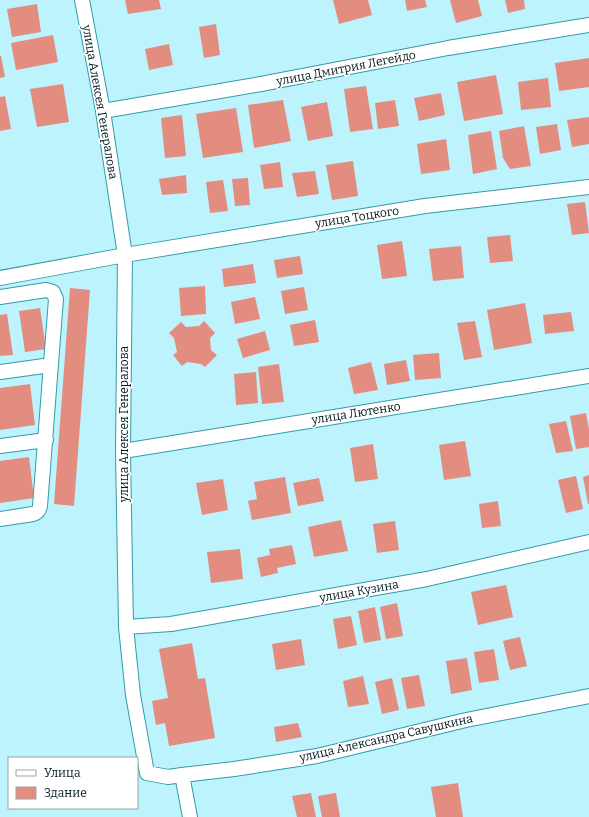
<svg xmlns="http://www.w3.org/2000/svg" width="589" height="817" viewBox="0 0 589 817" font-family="Bitter,serif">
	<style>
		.building { fill: #e38d80 }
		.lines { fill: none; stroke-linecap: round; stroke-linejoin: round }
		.minor-casing { stroke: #339aa9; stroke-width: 16 }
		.minor { stroke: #fff; stroke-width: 14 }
		.labels { text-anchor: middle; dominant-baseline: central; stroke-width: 3; stroke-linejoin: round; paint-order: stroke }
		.street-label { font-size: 12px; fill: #001a1f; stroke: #fff }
	</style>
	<rect width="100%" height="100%" fill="#bcf3fc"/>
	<path class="building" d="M125,0H159L161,9L128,14Z
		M333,0H368L372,15L339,24Z
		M405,0H425L427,7L407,11Z
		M450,0H478L482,16L456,23Z
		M505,0H524L525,9L508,13Z
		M37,4L41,32L12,37L7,9Z
		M216,24L220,55L204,58L199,27Z
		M53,35L58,62L16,70L11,43Z
		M169,44L173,65L149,70L145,49Z
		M0,56H1L5,77L0,78Z
		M589,58V87L559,91L555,63Z
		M496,75L503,114L464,121L457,82Z
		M548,78L551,107L521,110L518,82Z
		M63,84L69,122L37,127L30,89Z
		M366,86L373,129L350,132L344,89Z
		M441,93L445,115L419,121L414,98Z
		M5,96L11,129L0,131V97Z
		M283,100L291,141L254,148L248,105Z
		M395,100L399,126L378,129L375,103Z
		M327,102L333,136L308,141L301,107Z
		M236,108L243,152L203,158L196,114Z
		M182,115L186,156L165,158L161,118Z
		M589,117V144L572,147L567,120Z
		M557,124L561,150L540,154L536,127Z
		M524,126L531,166L510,169L503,158L499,131Z
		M491,131L497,169L473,174L468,135Z
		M446,139L450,170L421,174L417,144Z
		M353,161L358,196L332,200L326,165Z
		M280,162L283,187L264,189L260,165Z
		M315,171L319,194L297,197L292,173Z
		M186,175L187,193L162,195L159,179Z
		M248,178L250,205L235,206L232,179Z
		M223,180L228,211L210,213L206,182Z
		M585,202L589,233L572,235L567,204Z
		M510,235L513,261L490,263L487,237Z
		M402,241L407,276L382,279L377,245Z
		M461,246L464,278L433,281L429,249Z
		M300,256L303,274L277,278L274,260Z
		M253,264L256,283L224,287L222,269Z
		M205,286L206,314L181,316L179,288Z
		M304,287L308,310L285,314L281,291Z
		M70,288L90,290L74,506L54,504Z
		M255,297L260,319L235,324L231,302Z
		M525,303L532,343L494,350L487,310Z
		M40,308L46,349L25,352L19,311Z
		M571,312L574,331L545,334L543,315Z
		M7,314L13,355L0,356V315Z
		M315,320L319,342L294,346L290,325Z
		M204,321L215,333L210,338L211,350L217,355L205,367L201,364L187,362L182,366L173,355L177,352L174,338L169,333L181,322L186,327L199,326Z
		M475,321L482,357L464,360L457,323Z
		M265,331L270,350L243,358L237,339Z
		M439,353L441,378L415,380L413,355Z
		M406,360L410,381L387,385L384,364Z
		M371,362L378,390L354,394L348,368Z
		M279,364L284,402L262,404L258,367Z
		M256,372L258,403L236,405L234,374Z
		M30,384L35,425L0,430V388Z
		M586,413L589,429V447L576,449L570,416Z
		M566,421L573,451L556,453L549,424Z
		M465,441L471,476L444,480L439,445Z
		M373,444L378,479L355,482L350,448Z
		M29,457L34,498L0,503V461Z
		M589,475V504H588L583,477Z
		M576,476L583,509L566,513L558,480Z
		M285,477L291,513L252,520L248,501L257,499L254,482Z
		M319,478L324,501L298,506L293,483Z
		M223,479L228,510L202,515L196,483Z
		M498,501L501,526L482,528L479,504Z
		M341,520L348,551L314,557L308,527Z
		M395,521L399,550L377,553L373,524Z
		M292,545L296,564L277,568L278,573L261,577L257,558L270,555L269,549Z
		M240,549L243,579L211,583L207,552Z
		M506,585L513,617L478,625L471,592Z
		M397,603L403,636L386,639L380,607Z
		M375,607L381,640L364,643L358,611Z
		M351,616L357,645L338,649L333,619Z
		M520,637L527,666L510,670L503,641Z
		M301,639L305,665L276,670L272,644Z
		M192,643L198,679L205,678L215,738L169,746L165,723L156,725L152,701L168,698L159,649Z
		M494,649L499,680L479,683L474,652Z
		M467,658L472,690L451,694L446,661Z
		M419,675L425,706L407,709L401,678Z
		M363,676L369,704L348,707L343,681Z
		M392,678L399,710L382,714L375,682Z
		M298,723L302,737L276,742L274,727Z
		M458,783L463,817H436L431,787Z
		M311,793L316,817H297L292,796Z
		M336,793L340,817H322L318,796Z"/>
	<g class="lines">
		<defs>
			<path id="minor" d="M82,0L103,111L125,255L123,451L126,627L133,695L147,773L168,777L182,775L190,817
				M103,111L261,84L448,48L589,25
				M0,278L125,255L425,206L589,187
				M0,297L46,290L53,292L56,299L40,506C39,511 37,513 33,514L0,519
				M0,372L51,365
				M0,446L46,440
				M123,451L589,376
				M126,627L171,624L427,579L589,542
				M182,775L234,769L317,756L466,720L589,696"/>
		</defs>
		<use href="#minor" class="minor-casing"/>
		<use href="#minor" class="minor"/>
	</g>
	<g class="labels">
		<g class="street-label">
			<text transform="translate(346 68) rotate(-11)">улица Дмитрия Легейдо</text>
			<text transform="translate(100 102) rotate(80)">улица Алексея Генералова</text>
			<text transform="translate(357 217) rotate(-9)">улица Тоцкого</text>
			<text transform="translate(356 413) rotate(-9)">улица Лютенко</text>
			<text transform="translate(124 424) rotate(-90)">улица Алексея Генералова</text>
			<text transform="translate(359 591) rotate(-10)">улица Кузина</text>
			<text transform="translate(386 738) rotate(-13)">улица Александра Савушкина</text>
		</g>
	</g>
	<rect x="8" y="757" width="130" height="52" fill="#ffffff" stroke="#99a3a5"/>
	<rect x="16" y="770" width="20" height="6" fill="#ffffff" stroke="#99a3a5"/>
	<text x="44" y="777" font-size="12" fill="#001a1f">Улица</text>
	<rect x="16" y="787" width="20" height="12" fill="#e38d80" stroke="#99a3a5"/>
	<text x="44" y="797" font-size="12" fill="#001a1f">Здание</text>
</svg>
